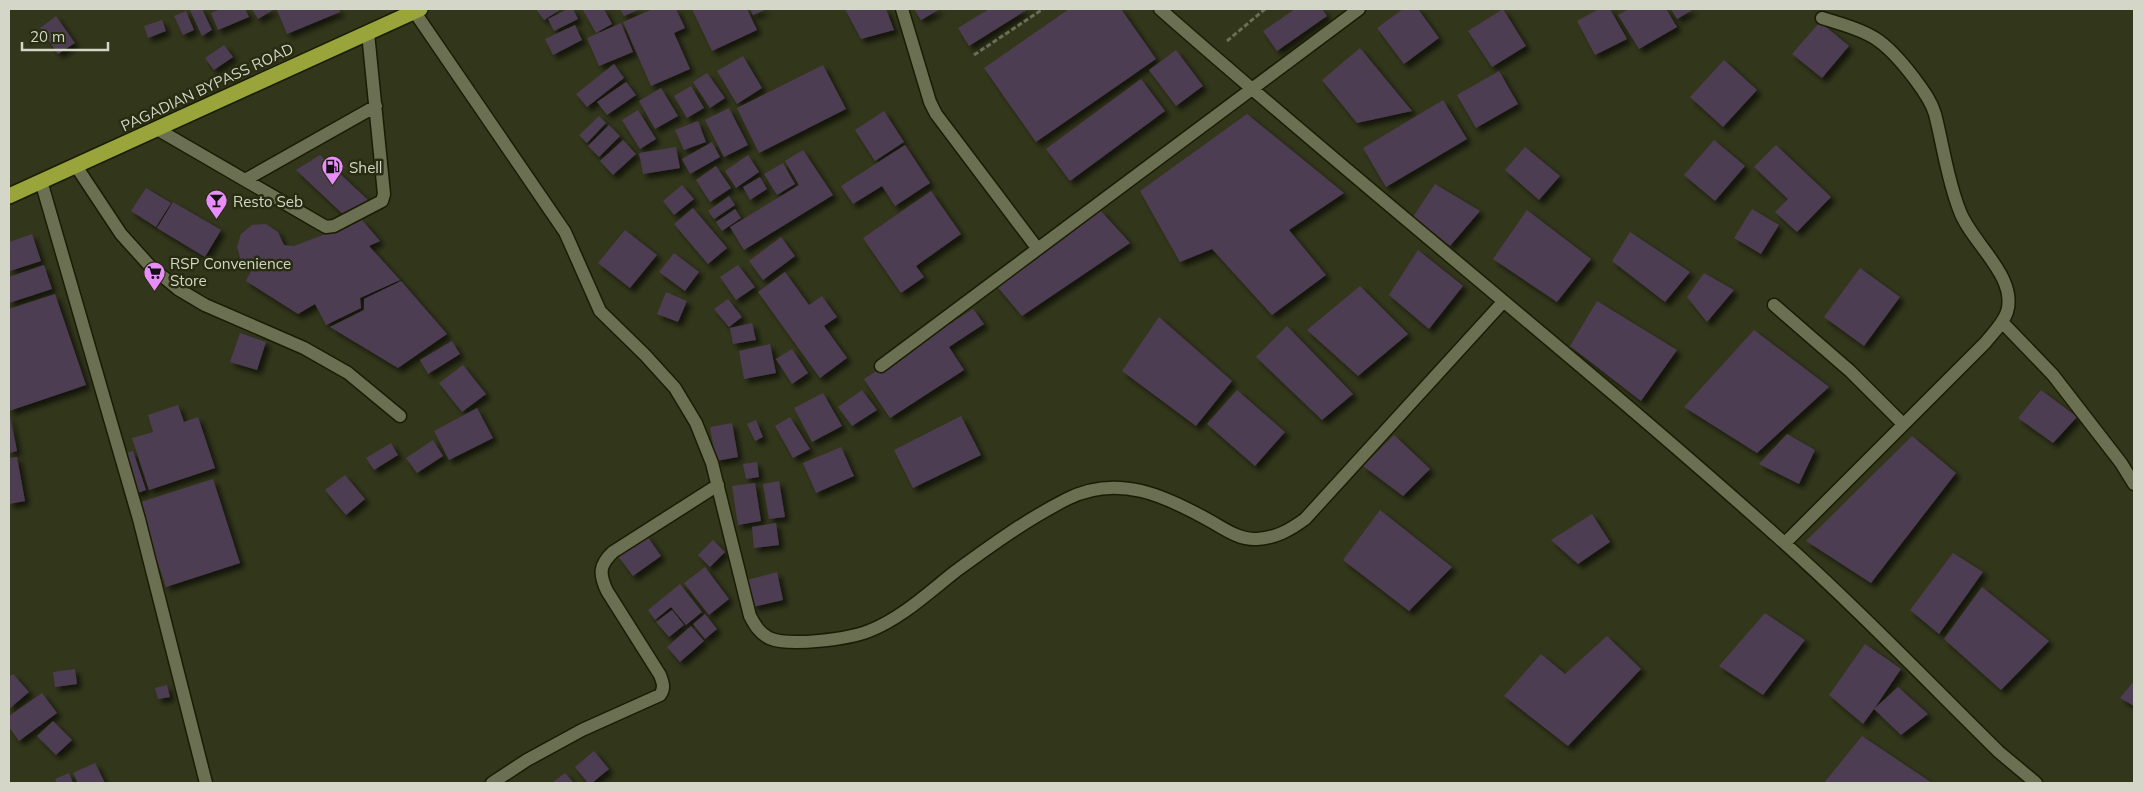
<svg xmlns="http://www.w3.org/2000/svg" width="2143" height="792" viewBox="0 0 2143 792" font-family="Mulish,sans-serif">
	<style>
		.building { fill: #4e3c52; filter: url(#shadow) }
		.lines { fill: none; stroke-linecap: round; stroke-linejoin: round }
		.minor-casing { stroke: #1a1d03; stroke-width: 15 }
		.highway-casing { stroke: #1a1d03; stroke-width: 18 }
		.path { stroke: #6b6f58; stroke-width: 3; stroke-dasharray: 5 2.5; stroke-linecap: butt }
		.minor { stroke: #6b7053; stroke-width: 12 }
		.highway { stroke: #99a53a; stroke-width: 15 }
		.labels { text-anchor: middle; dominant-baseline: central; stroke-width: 5; stroke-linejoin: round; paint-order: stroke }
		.street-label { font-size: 15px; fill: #d4d7c7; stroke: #282c11 }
		.poi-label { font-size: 15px; fill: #d4d7c7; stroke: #282c11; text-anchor: start }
	</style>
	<defs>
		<filter id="shadow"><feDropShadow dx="4.5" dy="4.5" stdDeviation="2.5" flood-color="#0009"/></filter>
	</defs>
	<rect width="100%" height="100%" fill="#32361b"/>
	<path class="building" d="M202,9L212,30L202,36L190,10Z
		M221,9H245L249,17L218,30L211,13Z
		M252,9H272L273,10L258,19Z
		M280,9H339L340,12L287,34L277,10Z
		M536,9H561L544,20Z
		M568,9H573L578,19L554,31L548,19Z
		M586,9H604L612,24L596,33L583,10Z
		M620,9H640L624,16Z
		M653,9H676L685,28L674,33L690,69L651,86L623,22Z
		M692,9H747L757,30L712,51Z
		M750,9H767L753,15Z
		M845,9H886L894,30L861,39Z
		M914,9H940L921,20Z
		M989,9H1028L969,46L958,28Z
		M1069,9H1121L1156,59L1036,142L984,68Z
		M1295,9H1322L1327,16L1277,51L1263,31Z
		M1403,9H1418L1439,38L1404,64L1377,28Z
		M1503,9L1526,46L1492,67L1468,31Z
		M1599,9H1610L1627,39L1595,55L1577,21Z
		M1629,9H1666L1677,27L1639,49L1618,15Z
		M1671,9H1694L1677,19Z
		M186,11L194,30L183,35L174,16Z
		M56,16L75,43L58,54L40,28Z
		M162,20L166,31L148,38L144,26Z
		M1820,22L1849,46L1822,78L1792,54Z
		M621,23L633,52L599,66L587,38Z
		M575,25L582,40L553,55L545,39Z
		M224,45L233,57L214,70L205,58Z
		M1360,48L1412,111L1357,123L1322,80Z
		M1176,50L1203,86L1176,106L1149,70Z
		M743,56L762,88L737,104L717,71Z
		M1724,60L1757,90L1723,127L1690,97Z
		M614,64L624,78L587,107L576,94Z
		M823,65L846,109L759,153L737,108Z
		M1499,71L1518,104L1476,128L1457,95Z
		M707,73L725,98L710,108L693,82Z
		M1141,79L1165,111L1070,181L1046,149Z
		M626,82L636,95L607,115L597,102Z
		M691,86L704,108L687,118L674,96Z
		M661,88L678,116L655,129L639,101Z
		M1443,100L1467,139L1386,187L1363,148Z
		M729,108L748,145L724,157L705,120Z
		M638,110L656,139L640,149L622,120Z
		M884,111L904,142L875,161L855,130Z
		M1247,114L1344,193L1289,230L1326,275L1272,315L1212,249L1180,262L1140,191Z
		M599,116L606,123L587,143L579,135Z
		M698,121L706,142L684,150L675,130Z
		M609,125L620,136L599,157L588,146Z
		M623,140L636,154L613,175L600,161Z
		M1714,140L1745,166L1715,201L1684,175Z
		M712,142L720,157L690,174L682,159Z
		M905,145L930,183L895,206L882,186L853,204L841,186Z
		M1776,145L1831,197L1797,232L1775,212L1788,199L1754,167Z
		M676,147L680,168L643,174L639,153Z
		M1525,147L1560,176L1539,200L1505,170Z
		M803,150L833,195L744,250L730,227L799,185L785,161Z
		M320,155L369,201L345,216L296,170Z
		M748,155L759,172L736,188L725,171Z
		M783,163L795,184L777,195L764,174Z
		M716,166L731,188L710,202L696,180Z
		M760,177L767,189L750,200L743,187Z
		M1435,184L1480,211L1450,246L1413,217Z
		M682,185L694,199L674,215L663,201Z
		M146,188L171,203L156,227L131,211Z
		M931,191L961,234L916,266L924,277L901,293L863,238Z
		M729,196L735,205L714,219L708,211Z
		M173,202L221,230L205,257L157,228Z
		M693,208L727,248L708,264L674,224Z
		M735,209L741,218L722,231L716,222Z
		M1752,209L1779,225L1761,254L1734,238Z
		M1100,210L1130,243L1022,316L996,285Z
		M1527,210L1591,259L1557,302L1493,259Z
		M362,220L380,241L369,246L400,280L360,298L361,308L326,325L315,304L298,314L246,281L252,269L241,261L237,247L241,234L252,225L266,224L278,232L284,245L294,246Z
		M625,230L657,255L630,288L598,263Z
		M1630,232L1690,272L1665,302L1612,261Z
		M32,234L41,261L10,271L9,242Z
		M781,237L795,256L763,280L749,261Z
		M1418,250L1463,286L1429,329L1389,295Z
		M674,253L699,272L685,291L659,272Z
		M44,265L52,289L9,303V277Z
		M738,265L755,287L736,300L720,277Z
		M1860,268L1900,297L1864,346L1824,317Z
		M785,272L809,305L822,296L837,317L824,326L847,358L820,378L758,292Z
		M1704,273L1734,290L1707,322L1687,297Z
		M401,281L447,334L398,368L330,327L364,310V299Z
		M1360,286L1408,334L1358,376L1307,330Z
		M666,292L687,301L678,322L657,314Z
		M55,294L86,385L9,411V309Z
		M728,299L742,317L729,327L714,309Z
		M1597,301L1677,350L1641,401L1570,346Z
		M973,309L984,324L949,347L964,370L890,418L864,379Z
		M1159,317L1232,381L1196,426L1122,371Z
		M752,323L756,340L733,344L730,328Z
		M1287,326L1353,394L1322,420L1256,357Z
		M1754,330L1829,387L1757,453L1684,407Z
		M240,333L266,342L257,370L230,362Z
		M452,341L460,354L428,374L420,360Z
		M770,344L776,373L744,379L739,351Z
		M792,349L808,373L792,384L776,359Z
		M463,365L486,394L462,412L439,383Z
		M862,390L877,410L852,426L838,407Z
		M1237,390L1285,432L1255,466L1207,424Z
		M2041,390L2077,417L2053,443L2018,418Z
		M823,393L842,426L812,442L794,408Z
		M178,405L184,422L198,417L215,468L149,490L132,438L153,432L148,415Z
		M477,408L493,438L449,460L434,431Z
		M10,416L17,451L9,453V417Z
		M961,416L981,455L913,488L894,450Z
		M790,417L810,449L793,458L775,426Z
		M756,420L763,437L755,441L747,424Z
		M732,423L738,457L716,461L710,427Z
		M1787,434L1815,450L1799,484L1759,464Z
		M1394,435L1430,469L1403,496L1363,466Z
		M1912,436L1956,473L1871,583L1806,541Z
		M433,440L443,456L417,473L406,458Z
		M391,443L398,455L374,470L366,458Z
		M841,447L854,476L816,493L803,463Z
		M133,451L146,490L135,494L122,454Z
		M17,457L25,501L9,504V458Z
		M757,462L759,477L746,479L743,464Z
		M345,475L365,499L346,515L325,490Z
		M213,479L240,563L166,587L138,503Z
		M779,481L785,517L769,519L763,484Z
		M755,483L761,521L738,525L732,486Z
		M1380,510L1452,567L1409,611L1343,560Z
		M1592,514L1610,542L1578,564L1551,540Z
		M776,523L779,545L754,548L752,527Z
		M647,536L661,556L633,576L618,556Z
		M713,540L725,552L710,567L698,555Z
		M1953,553L1983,572L1939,634L1910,610Z
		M705,567L729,599L709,615L684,583Z
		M777,572L783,600L753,607L747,580Z
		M680,584L702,612L686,625L671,607L655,620L648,610Z
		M1982,587L2049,641L2001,690L1944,639Z
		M672,610L684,625L669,637L656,622Z
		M1765,613L1805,640L1763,695L1719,666Z
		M705,614L717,629L705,639L693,624Z
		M691,626L704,641L680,662L667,647Z
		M1607,636L1641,669L1568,746L1504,696L1541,654L1565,674Z
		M1865,644L1901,669L1874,709L1898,687L1928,714L1901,735L1874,709L1863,724L1829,695Z
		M75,669L77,684L55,687L53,672Z
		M13,674L29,692L9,709V677Z
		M2134,681V706L2120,698Z
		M167,685L170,697L158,699L155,688Z
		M42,693L57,713L19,741L9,727V716Z
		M53,721L72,740L56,755L37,736Z
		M1862,736L1932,783H1824Z
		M594,751L609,769L592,783H588L575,767Z
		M95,763L105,783H78L73,773Z
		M69,773L73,783H57L55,779Z
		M565,773L574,783H552Z"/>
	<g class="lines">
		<defs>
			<path id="minor" d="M902,9L930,102L936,114L1037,248
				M1160,9C1364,189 1578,358 1781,540C1856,607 1927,681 1999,752L2036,783
				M414,11L565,232L600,311L645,355L675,388L696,423L712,463L750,616C755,625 759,633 769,638C789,647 849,639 869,631C902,618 929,592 956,571C993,544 1026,520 1067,499C1118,473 1166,496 1212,522C1226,530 1240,540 1257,539C1276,538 1290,530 1305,519L1503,302
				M157,129L319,223L326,227L334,226L382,201L384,194L368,33
				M76,166L121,234L149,265L178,289L205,305L304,348L348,373L400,416
				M245,180L376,106
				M41,181L139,519L206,783
				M1774,305L1850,371L1903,424
				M2002,322L2053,375L2121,463L2134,484
				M881,366L1359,9
				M1785,543L1985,343C1993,333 2003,324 2007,312C2018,276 1970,242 1959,209C1947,178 1943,145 1935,114C1931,100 1922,89 1914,78C1882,36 1871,33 1822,18
				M492,783L527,760L582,730L660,695C665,688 663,683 660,675L607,591C599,574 599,565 613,552L718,485"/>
			<path id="highway" d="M9,196L420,9"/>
		</defs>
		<use href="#minor" class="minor-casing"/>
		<use href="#highway" class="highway-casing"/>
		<path class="path" d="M1227,41L1265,9
			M974,55L1043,9"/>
		<use href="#minor" class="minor"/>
		<use href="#highway" class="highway"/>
	</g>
	<defs>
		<symbol id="fuel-pin" viewBox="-11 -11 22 30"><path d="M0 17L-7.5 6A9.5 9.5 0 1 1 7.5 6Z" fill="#ea8dfc" stroke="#282c11"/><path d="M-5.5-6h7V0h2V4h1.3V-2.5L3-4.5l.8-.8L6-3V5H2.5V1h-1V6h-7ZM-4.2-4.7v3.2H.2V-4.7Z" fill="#111"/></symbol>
		<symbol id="bar-pin" viewBox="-11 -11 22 30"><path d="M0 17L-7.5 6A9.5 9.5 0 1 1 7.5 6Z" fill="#ea8dfc" stroke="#282c11"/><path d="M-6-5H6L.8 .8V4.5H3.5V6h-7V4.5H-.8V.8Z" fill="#111"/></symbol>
		<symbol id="supermarket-pin" viewBox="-11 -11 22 30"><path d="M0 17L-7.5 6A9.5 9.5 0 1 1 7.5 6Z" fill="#ea8dfc" stroke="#282c11"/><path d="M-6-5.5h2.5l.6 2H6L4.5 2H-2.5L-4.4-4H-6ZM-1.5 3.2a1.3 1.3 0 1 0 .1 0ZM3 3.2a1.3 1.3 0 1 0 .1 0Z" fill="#111"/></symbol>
	</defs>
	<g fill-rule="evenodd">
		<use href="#fuel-pin" x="320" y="154" width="25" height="34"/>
		<use href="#bar-pin" x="204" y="188" width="25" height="34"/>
		<use href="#supermarket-pin" x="142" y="260" width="25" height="34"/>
	</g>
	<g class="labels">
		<g class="street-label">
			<text transform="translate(207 87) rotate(-25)">PAGADIAN BYPASS ROAD</text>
		</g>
		<g class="poi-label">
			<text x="349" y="167">Shell</text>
			<text x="233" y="201">Resto Seb</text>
			<text x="170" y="263">RSP Convenience<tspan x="170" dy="17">Store</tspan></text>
		</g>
	</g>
	<rect width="2143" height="792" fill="none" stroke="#d4d7c7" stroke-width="20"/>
	<path d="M22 42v8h86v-8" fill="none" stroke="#d4d7c7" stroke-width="2.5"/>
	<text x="30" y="42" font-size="15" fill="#d4d7c7" stroke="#282c11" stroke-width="4" paint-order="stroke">20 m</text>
</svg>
